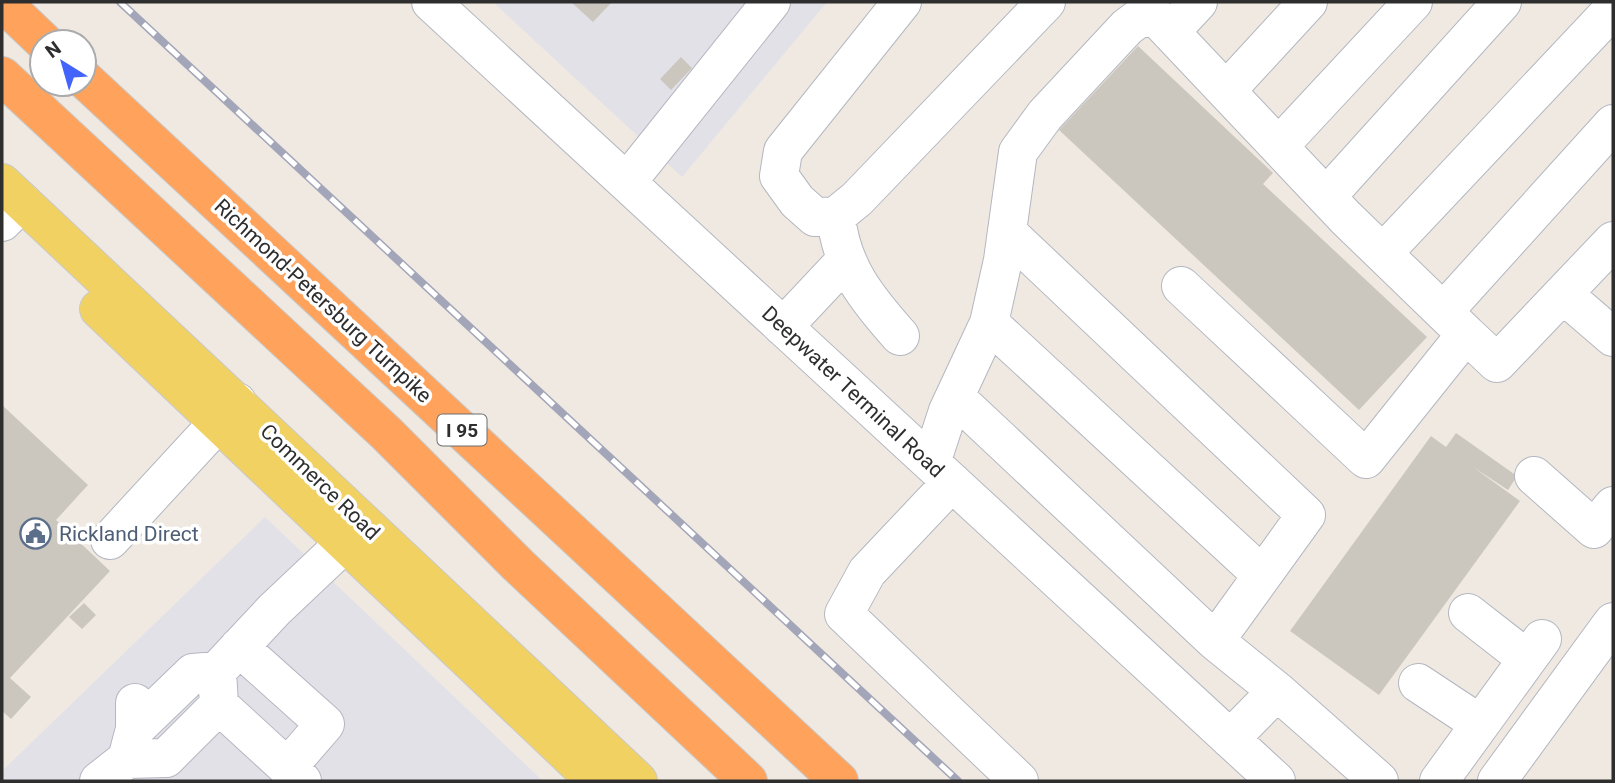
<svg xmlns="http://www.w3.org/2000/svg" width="1615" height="783" viewBox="0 0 1615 783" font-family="Roboto,sans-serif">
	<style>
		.industrial { fill: #e3e1e8 }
		.building { fill: #cbc7bf }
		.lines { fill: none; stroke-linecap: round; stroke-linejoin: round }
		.minor-casing { stroke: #b4b7c1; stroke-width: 40 }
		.major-casing { stroke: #c9c9c9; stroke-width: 40 }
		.highway-casing { stroke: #c9c9c9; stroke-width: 40 }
		.minor { stroke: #fff; stroke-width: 38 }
		.major { stroke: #f2d163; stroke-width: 38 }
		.highway { stroke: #ffa35c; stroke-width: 38 }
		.rail-casing { stroke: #a3a6b8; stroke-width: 8 }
		.rail { stroke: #fff; stroke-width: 5; stroke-dasharray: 16; stroke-linecap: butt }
		.labels { text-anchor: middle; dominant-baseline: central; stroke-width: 7; stroke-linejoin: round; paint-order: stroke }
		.shield { fill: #fff; stroke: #6d6d6d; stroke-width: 2 }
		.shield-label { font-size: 19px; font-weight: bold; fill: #2e2e2e }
		.street-label { font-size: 21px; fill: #2e2e2e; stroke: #fff }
		.service-label { font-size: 21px; fill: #4e5e75; stroke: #fff; text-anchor: start }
	</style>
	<rect width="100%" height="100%" fill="#efe9e1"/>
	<path class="industrial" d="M493,2H827L682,177Z
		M265,517L543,781H2V771Z"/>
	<path class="building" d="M571,2H612L593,22Z
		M1138,46L1273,173L1263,184L1427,337L1359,410L1059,130Z
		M681,57L692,68L671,90L660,79Z
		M2,405L88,485L56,520L110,571L10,678L31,697L11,719L2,711Z
		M1456,433L1517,476L1508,490L1473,467L1520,501L1379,695L1290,631L1431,436L1446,447Z
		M84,603L96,615L82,629L69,617Z"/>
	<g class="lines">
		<defs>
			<path id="minor" d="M431,2L1276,781
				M902,2L783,151L779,176L797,201L815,217L836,216L857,199L1046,2
				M1170,32L1198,2
				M1226,91L1308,2
				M1279,146L1413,2
				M627,182L771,2
				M1326,197L1502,2
				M836,216C841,267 867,299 900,336
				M2,222L22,202
				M1007,232L1306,515L1215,641L1277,691
				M1383,253L1613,9
				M1563,294L1613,337
				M1443,312L1613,124
				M989,323L1262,575
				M783,327L846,260
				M1466,334L1497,363L1613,241
				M955,397L1215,641
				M931,463L948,411L989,323L1003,260L1018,152L1045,115L1127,27L1139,18L1156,17L1346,218L1466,334L1366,459L1181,286
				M1534,476L1594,529L1613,506
				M952,482L867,572L844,614L1019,781
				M110,540L237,402
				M1468,613L1527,659
				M239,647L325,724L287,768
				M1418,683L1480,724
				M219,705L302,781
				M135,729L193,673L217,671L274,610L364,525
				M1230,739L1277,691L1379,781
				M127,759L166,758L219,705L217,671
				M99,781L127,759L135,729V703
				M1439,781L1542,639
				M1497,781L1613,622"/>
			<path id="major" d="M2,183L638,781
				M99,309L596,781"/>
			<path id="highway" d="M2,2L44,42
				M2,76L386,433L518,565L748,781
				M84,79L839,781"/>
		</defs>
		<use href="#minor" class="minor-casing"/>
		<use href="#major" class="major-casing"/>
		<use href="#highway" class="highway-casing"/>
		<use href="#minor" class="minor"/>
		<use href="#major" class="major"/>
		<use href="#highway" class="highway"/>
		<defs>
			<path id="rail" d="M120,2L958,781"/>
		</defs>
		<use href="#rail" class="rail-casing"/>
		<use href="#rail" class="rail"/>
	</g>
	<defs>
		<symbol id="civic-ring" viewBox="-11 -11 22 22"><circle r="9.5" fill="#fff" stroke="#5c6f8a" stroke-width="1.5"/><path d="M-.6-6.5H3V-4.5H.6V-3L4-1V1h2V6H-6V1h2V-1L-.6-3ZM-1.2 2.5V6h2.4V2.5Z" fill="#5c6f8a"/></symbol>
	</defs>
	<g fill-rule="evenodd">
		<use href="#civic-ring" x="18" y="516" width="35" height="35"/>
	</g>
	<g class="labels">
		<rect class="shield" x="437.5" y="414.5" width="49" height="31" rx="5"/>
		<g class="shield-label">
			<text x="462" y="430">I 95</text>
		</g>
		<g class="street-label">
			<text transform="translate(323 301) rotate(43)">Richmond-Petersburg Turnpike</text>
			<text transform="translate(853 392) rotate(43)">Deepwater Terminal Road</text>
			<text transform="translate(320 482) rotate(44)">Commerce Road</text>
		</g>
		<g class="service-label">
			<text x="59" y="534">Rickland Direct</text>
		</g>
	</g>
	<rect width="1615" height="783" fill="none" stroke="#2e2e2e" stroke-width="7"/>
	<g transform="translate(63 63) rotate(323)"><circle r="33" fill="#ffffff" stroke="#ababab" stroke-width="2"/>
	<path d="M0-5L12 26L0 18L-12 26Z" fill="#4264fb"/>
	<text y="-10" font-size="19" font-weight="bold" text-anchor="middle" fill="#2e2e2e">N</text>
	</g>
</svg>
